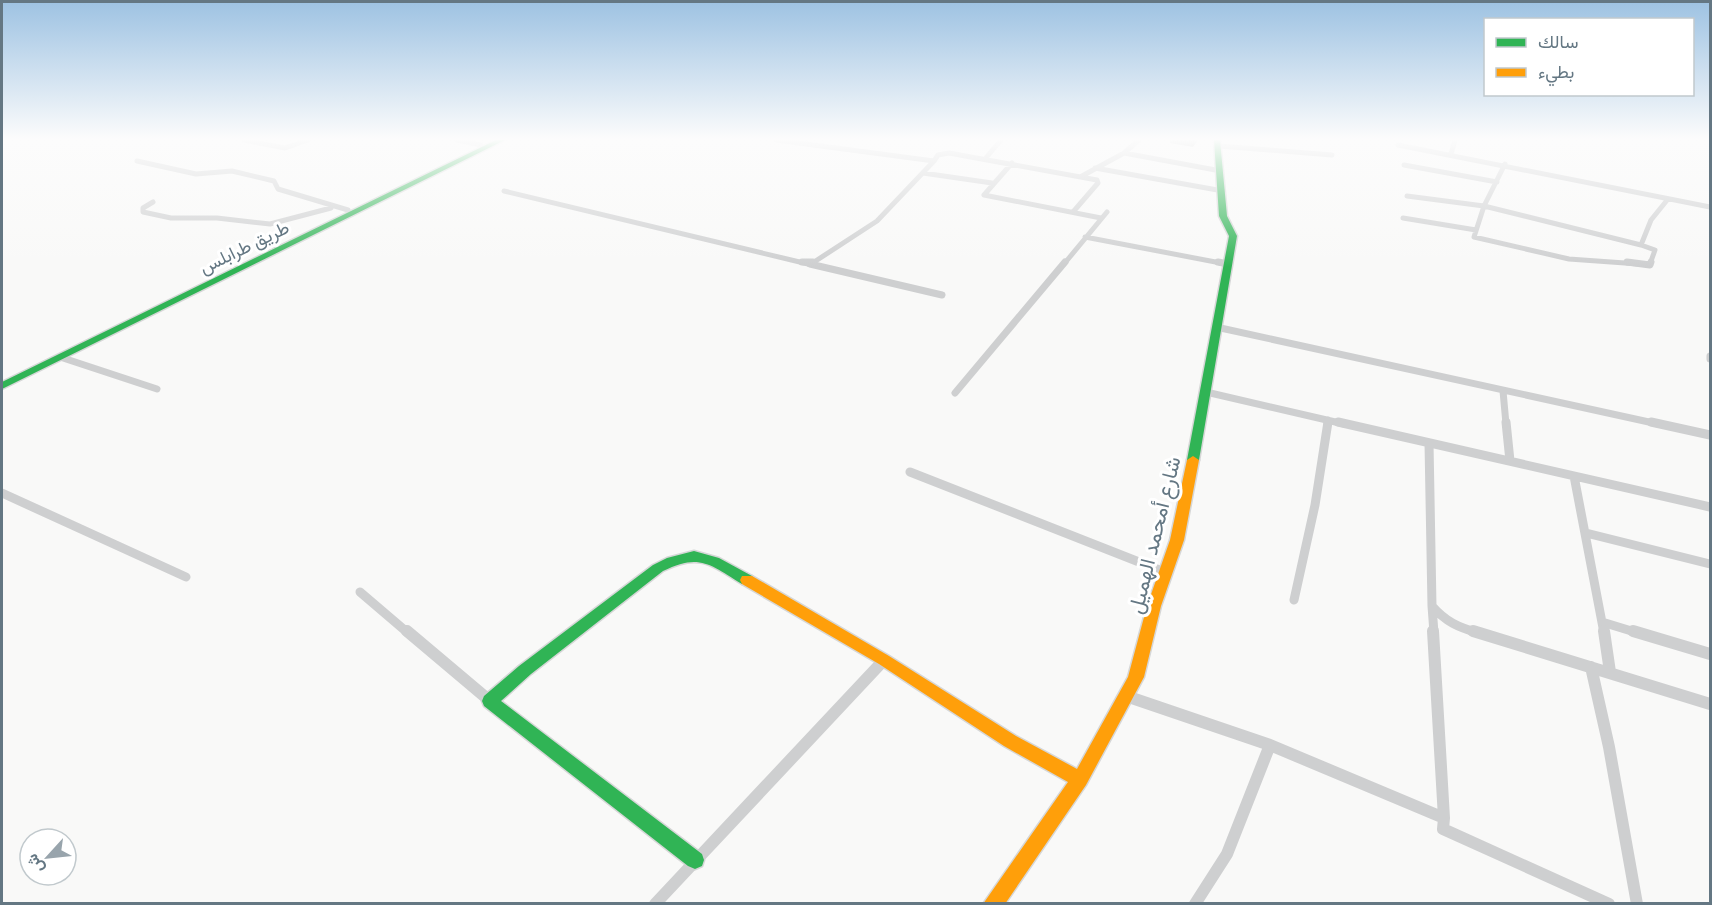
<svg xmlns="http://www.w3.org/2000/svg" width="1712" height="905" viewBox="0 0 1712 905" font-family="'Archivo Narrow',Vazirmatn,sans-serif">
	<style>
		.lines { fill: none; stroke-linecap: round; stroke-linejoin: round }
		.fast-casing { stroke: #d6d7d7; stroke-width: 3 }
		.slow-casing { stroke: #d6d7d7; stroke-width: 3 }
		.street-far3 { stroke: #cecfd0; stroke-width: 5 }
		.street-far2 { stroke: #cecfd0; stroke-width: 7 }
		.street-far1 { stroke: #cecfd0; stroke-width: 9 }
		.street { stroke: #cecfd0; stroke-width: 12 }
		.fast { fill: #30b455; fill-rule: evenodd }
		.slow { fill: #ff9f0a; fill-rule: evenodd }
		.wall { fill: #b3b5b5 }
		.labels { text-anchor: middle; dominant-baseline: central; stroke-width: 6; stroke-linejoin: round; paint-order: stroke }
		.far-street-label { font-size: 18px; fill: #647783; stroke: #fff }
		.street-label { font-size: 21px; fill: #647783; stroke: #fff }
	</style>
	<rect width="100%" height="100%" fill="#f9f9f8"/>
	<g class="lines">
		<defs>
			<path id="fast" d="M496,140H505L2,389V382Z
				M1214,140H1220L1227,216L1237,236L1199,460L1193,464L1187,460L1229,236L1219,216Z
				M694,551L719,558L752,576L754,580L752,584H742C710,564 699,553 663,571L531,674L501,701L702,854L704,860L702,866L695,869L688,866L484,706L482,701L484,696L519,666L653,565L667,558Z"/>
			<path id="slow" d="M1193,456L1199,460L1184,540L1161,606L1144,677L1086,785L1005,904H983L1068,782L1004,746L879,664L742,584L740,580L742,576H752L889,656L1016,736L1077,769L1128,677L1147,606L1170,540L1187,460Z"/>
		</defs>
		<use href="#fast" class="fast-casing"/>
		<use href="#slow" class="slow-casing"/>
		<path class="street-far3" d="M244,140L285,148L308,140
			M457,140L481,145
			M776,140L934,161L877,221L811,264
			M1398,145L1710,207
			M1219,146L1332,155
			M1124,153L1221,171
			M1451,154L1455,140
			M985,159L1001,140
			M137,161L196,174L232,171L274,181L278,189L348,210
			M934,161L938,155L949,153L1097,180L1098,183L1073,212
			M1012,163L984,195L1101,218
			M1404,165L1497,182
			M1095,168L1223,191
			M923,173L992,183
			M1082,176L1124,153L1139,140
			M504,191L808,264
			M1407,196L1484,206
			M153,202L143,208V212L171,218H217L270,224L331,208
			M1484,206L1641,245L1655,250L1650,264
			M1484,206L1474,237L1569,259L1639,264
			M1484,206L1505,164
			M1403,218L1476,230
			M1085,237L1226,264
			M1641,245L1651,220L1668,199
			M1064,264L1107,212"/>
		<path class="street-far2" d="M802,262H813
			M1218,262L1228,264
			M1627,262L1650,265L1651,262
			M810,264L942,295
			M1216,327L1658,424
			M1710,356V359
			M60,357L157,389
			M1503,391L1506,424
			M1206,392L1344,424
			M955,393L1065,262
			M1327,424L1328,420"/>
		<path class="street-far1" d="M1338,422L1710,507
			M1506,422L1510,461
			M1651,422L1710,435
			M1429,443L1432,606C1446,622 1458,627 1478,633
			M910,472L1167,573
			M1574,476L1604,633
			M2,493L186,577
			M1586,533L1710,564
			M360,592L408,633
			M1294,600L1315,505L1328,422
			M1432,606L1434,633
			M1602,622L1638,633"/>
		<path class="street" d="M407,631L490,701
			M1473,631L1710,704
			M1604,631L1610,672
			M1633,631L1710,654
			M1591,667L1609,747L1637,904
			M1126,696L1270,745L1444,818L1433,631
			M1444,818L1443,829L1609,904
			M655,904L884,660
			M1195,904L1227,854L1270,745"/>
		<use href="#fast" class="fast"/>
		<use href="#slow" class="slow"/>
	</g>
	<path class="wall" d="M1170,140H1198L1193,147L1170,143Z"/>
	<linearGradient id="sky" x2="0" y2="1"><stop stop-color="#9dc2e2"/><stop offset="0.52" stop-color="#fcfcfc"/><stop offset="1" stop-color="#fcfcfc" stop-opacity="0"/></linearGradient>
	<rect width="1712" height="267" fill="url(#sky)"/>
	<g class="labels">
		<g class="far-street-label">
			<text transform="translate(244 247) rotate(-26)">طريق طرابلس</text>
		</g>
		<g class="street-label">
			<text transform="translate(1154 535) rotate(-76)">شارع أمحمد الهميل</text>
		</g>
	</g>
	<rect width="1712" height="905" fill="none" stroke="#647783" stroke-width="6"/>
	<rect x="1484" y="18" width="210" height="78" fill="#ffffff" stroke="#c1c9cd" stroke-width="1.5"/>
	<rect x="1496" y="38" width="30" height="9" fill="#30b455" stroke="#c1c9cd" stroke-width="1.5"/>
	<text x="1538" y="48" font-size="18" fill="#647783">سالك</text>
	<rect x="1496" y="68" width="30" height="9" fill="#ff9f0a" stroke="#c1c9cd" stroke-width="1.5"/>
	<text x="1538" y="78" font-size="18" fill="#647783">بطيء</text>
	<g transform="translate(48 857) rotate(243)"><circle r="28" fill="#ffffff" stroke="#c1c9cd" stroke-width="1.5"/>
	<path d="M0-4.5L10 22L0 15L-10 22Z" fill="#98a4ac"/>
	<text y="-9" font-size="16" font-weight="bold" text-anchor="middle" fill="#647783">ش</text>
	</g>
</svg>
